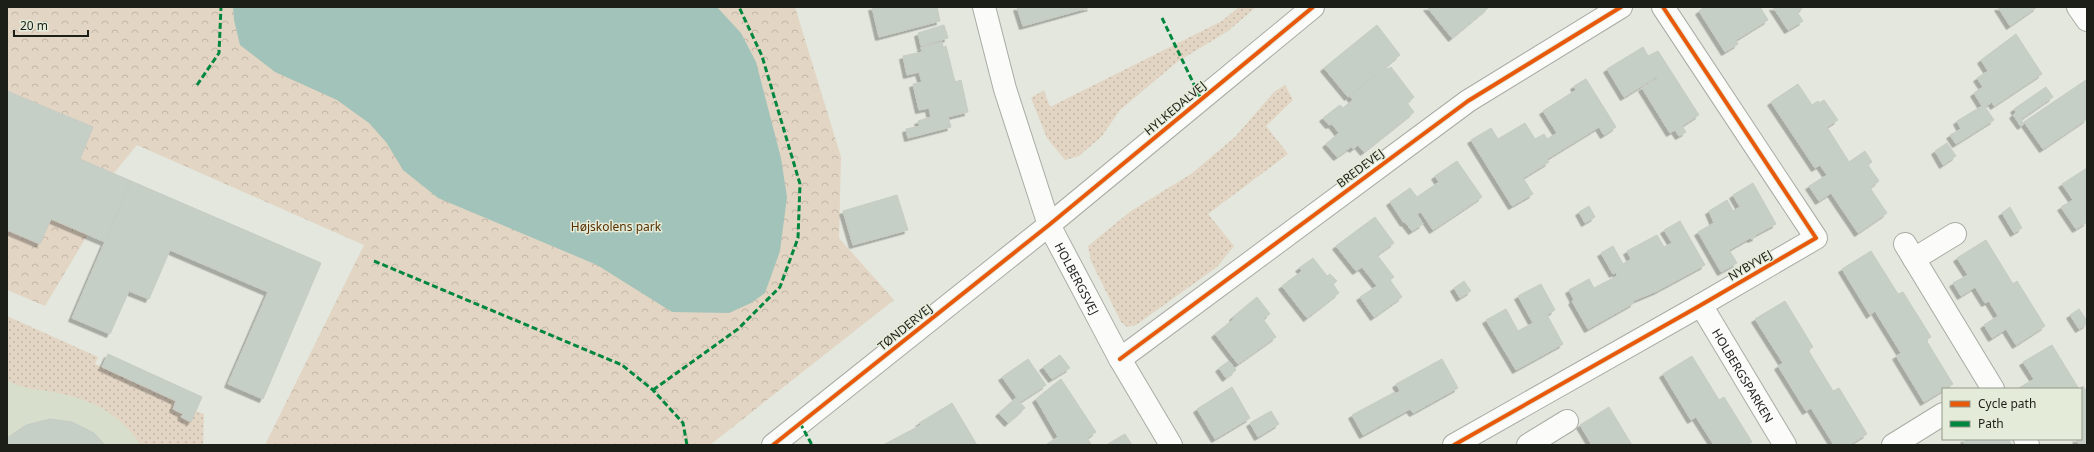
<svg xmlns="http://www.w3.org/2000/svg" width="2094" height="452" viewBox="0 0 2094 452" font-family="'Noto Sans',sans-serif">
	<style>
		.built { fill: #d7decc }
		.grass { fill: url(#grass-dots) }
		.park { fill: url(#park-crowns) }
		.water { fill: #a2c3ba }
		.building { fill: #c6cfc5; stroke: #c6cbc4; filter: url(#shadow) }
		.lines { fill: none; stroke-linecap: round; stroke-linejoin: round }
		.minor-casing { stroke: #a9aca4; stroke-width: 24 }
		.minor { stroke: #fbfbfa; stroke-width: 22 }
		.quiet { stroke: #00873e; stroke-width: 3; stroke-dasharray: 6 3; stroke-linecap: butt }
		.cycleway-casing { stroke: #e4ebd9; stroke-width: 6 }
		.cycleway { stroke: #e8590c; stroke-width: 4 }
		.labels { text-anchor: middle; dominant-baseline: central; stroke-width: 3; stroke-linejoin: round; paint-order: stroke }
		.street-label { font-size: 12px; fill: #1c1e18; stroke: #e4ebd9 }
		.park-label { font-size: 12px; fill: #552f00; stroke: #e4ebd9 }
	</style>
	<defs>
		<pattern id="grass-dots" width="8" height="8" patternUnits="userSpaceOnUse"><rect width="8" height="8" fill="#e3d5c3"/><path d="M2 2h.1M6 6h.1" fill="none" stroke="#c2b6a7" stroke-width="1.8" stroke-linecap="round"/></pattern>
		<pattern id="park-crowns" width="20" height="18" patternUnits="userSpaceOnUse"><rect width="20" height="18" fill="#e3d5c3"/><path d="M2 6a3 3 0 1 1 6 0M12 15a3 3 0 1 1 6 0" fill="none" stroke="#c2b6a7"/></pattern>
		<filter id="shadow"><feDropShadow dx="-3.5" dy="3.5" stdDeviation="0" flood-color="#0004"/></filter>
	</defs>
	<rect width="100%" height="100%" fill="#e3e7dd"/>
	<path class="built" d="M7,380L94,396L149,445H7Z"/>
	<path class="grass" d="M1239,7H1256L1228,31L1177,62L1120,110L1102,136L1079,156L1065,160L1047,138L1031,98L1044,90L1050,107L1222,21Z
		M1285,85L1293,100L1266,126L1288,154L1208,214L1234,246L1217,267L1136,325L1127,327L1121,322L1091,261L1088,246L1131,211L1191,174L1235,137L1274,92Z
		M7,316L98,357L95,364L176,401L173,409L183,414L181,417L190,421L196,411L204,414L203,445H141C117,410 88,398 48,391C34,389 20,388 7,380Z"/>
	<path class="park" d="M7,7H795L841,157L839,238L894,300L710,445H265L364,245L137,145L114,173L80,159L93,127L7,91Z
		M51,219L88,234L45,306L7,290V230L40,244Z"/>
	<path class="water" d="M233,7H717L741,33L756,62L781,158L787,197L780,251L765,293L751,303L729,313L672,312L597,265L438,198L403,170L386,142L369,123L337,100L275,72L240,45L234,20Z"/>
	<path class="building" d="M872,7H937L940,21L879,37Z
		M1017,7H1091L1023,26Z
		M1427,7H1489L1452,38Z
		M1705,7H1760L1768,20L1736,40L1738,44L1725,52L1699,11Z
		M1773,7H1804L1797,12L1803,21L1788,30Z
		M1998,7H2037L2010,26Z
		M944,25L948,38L921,46L918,33Z
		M1377,25L1400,55L1348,97L1324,68Z
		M2016,34L2042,74L1994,106L1992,102L1985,107L1994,120L1956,144L1950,135L1961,129L1957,121L1982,106L1974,93L1983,87L1977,78L1988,71L1981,60Z
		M942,42L943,47L946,46L955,82L961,80L968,112L948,117L951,127L908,138L906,129L920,126L918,121L931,117L929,108L919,110L913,84L922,82L919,72L907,75L903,56L922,52L921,47Z
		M1643,47L1648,56L1658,51L1699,115L1682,126L1686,132L1679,136L1675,130L1670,133L1642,88L1658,78V76L1624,97L1607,69Z
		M1386,66L1388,69L1391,67L1414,97L1407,103L1414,112L1364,152L1358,145L1353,149L1351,147L1337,157L1326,144L1339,133L1332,124L1329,125L1323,118L1340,105L1343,108L1353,100L1350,96Z
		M1586,79L1616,127L1604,135L1599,127L1547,159L1549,162L1523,178L1533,194L1512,206L1471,140L1491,128L1498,139L1525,123L1535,139L1544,134L1547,139L1557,133L1543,111L1576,90L1574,86Z
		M2086,80L2087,119L2043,149L2024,122Z
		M1798,84L1812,105L1818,101L1819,103L1824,100L1838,120L1827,127L1849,162L1865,151L1872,162L1868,165L1879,181L1870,188L1887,213L1858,233L1831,193L1819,201L1809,186L1827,175L1820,165L1815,168L1771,102Z
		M2046,87L2053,97L2021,119L2024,124L2021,126L2013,115L2016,112L2014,109Z
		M7,91L93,127L80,159L131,181L105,242L51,219L40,244L7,230Z
		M1947,143L1956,156L1943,165L1935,151Z
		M1457,161L1482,197L1433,230L1421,212L1417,214L1423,224L1412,231L1405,222L1404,223L1390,202L1410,188L1417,197L1439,182L1435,176Z
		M2087,168V222L2076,229L2061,207L2073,200L2062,184Z
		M131,181L321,263L263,399L228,384L268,292L170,250L149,299L129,291L110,334L72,318Z
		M1753,183L1776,224L1755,235L1756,237L1751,239L1750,238L1729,250L1737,263L1721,272L1698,232L1714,223L1709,211L1727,200L1733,211L1740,207L1733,195Z
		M897,195L908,230L853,245L843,211Z
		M1589,206L1595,217L1585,223L1579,212Z
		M2010,207L2022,228L2014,233L2002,213Z
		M1375,217L1394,243L1377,255L1394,277L1390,280L1402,297L1374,317L1360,297L1377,286L1362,267L1356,271L1336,246Z
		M1680,221L1705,265L1657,291L1633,301L1634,303L1588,329L1572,301L1574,300L1569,290L1589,279L1594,288L1617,276L1616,272L1613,274L1601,253L1613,246L1623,264L1631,259L1627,251L1657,235L1664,247L1672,243L1664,230Z
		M1986,240L2013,284L2017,281L2045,326L2016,345L2006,329L1992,338L1984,325L1998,316L1989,301L1985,303L1975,287L1961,296L1953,283L1968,275L1957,258Z
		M1871,251L1898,294L1903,292L1931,337L1926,340L1953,384L1924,402L1896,356L1901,353L1875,311L1870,315L1842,269Z
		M1313,258L1327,276L1330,274L1337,281L1333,284L1339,293L1307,318L1282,286L1302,271L1299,268Z
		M1464,281L1471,291L1460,298L1454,288Z
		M1541,284L1555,310L1547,315L1563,344L1516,370L1486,320L1506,309L1518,331L1533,323L1518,296Z
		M1257,297L1270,314L1263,319L1276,337L1238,364L1215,334L1234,319L1233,317Z
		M1785,301L1813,347L1808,350L1833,391L1839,388L1867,434L1849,445H1834L1811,408L1806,411L1778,366L1783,363L1755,319Z
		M2079,309L2087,321V324L2079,329L2070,315Z
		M2052,345L2079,389L2083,386L2087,392V445H2080L2076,439H2081V389L2019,388L2034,379L2023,362Z
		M108,354L202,397L191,422L181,417L183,414L173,409L176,401L102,367Z
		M1060,355L1070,368L1052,379L1043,367Z
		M1692,356L1719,400L1724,397L1752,442L1747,445H1714L1696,417L1691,420L1663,374Z
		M1028,359L1046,385L1020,402L1002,377Z
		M1442,359L1458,388L1413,413L1410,409L1363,435L1352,415L1395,392V394L1400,391L1396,384Z
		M1229,361L1236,370L1226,378L1219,368Z
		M1061,379L1096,432L1087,438L1091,444L1089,445L1047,444L1058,437L1036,399Z
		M1232,387L1250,418L1215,439L1197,409Z
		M1016,398L1025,408L1008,423L999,413Z
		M952,403L977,445H883L921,425L919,423Z
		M1609,407L1632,445H1592L1580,425Z
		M1271,411L1279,424L1258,437L1250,423Z
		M50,419L72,422L94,433L105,445H7V438L26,425Z
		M1125,434L1132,445H1106Z
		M1964,439H2008L2012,445H1962L1966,442Z"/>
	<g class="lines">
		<defs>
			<g id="minor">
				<path id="s1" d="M984,7L1005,89L1049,225L1120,359L1171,445"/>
				<path d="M2078,7L2087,20"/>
				<path d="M1905,244L1993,389"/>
				<path d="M1914,259L1955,234"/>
				<path id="s2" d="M1701,305L1785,445"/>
				<path d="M1120,359L1468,101L1621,7"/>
				<path d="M2025,439L2028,445"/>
				<path d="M773,445L1049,225L1313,7"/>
				<path d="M1454,445L1701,305L1816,238L1663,7"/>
				<path d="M1528,445L1567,421"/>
				<path d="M1893,445L1943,414"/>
			</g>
		</defs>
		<use href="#minor" class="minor-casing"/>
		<use href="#minor" class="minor"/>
		<path class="quiet" d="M1162,18L1201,99
			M197,85L219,53L221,7
			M374,261L622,365L653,390L683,423L687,445
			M653,390L738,329L780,287L798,238L800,184L762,56L739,7
			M800,423L812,445"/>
		<defs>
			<path id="cycleway" d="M1120,359L1468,101L1621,7
				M773,445L1049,225L1313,7
				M1454,445L1701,305L1816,238L1663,7"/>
		</defs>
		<use href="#cycleway" class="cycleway-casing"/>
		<use href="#cycleway" class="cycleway"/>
	</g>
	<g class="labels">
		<g class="street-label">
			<text transform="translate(1175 108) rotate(-40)">HYLKEDALVEJ</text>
			<text transform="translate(1360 168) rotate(-37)">BREDEVEJ</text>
			<text transform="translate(1750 265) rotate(-30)">NYBYVEJ</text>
			<text stroke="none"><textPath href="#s1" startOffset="288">HOLBERGSVEJ</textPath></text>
			<text transform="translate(905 327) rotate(-39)">TØNDERVEJ</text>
			<text stroke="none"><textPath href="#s2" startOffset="82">HOLBERGSPARKEN</textPath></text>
		</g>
		<g class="park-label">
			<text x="616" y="226">Højskolens park</text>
		</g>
	</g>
	<rect width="2094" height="452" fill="none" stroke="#1c1e18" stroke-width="16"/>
	<rect x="1942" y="388" width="140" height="52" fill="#e4ebd9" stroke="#94998c"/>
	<rect x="1950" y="401" width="20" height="6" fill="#e8590c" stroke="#94998c"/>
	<text x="1978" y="408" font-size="12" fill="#1c1e18">Cycle path</text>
	<rect x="1950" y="421" width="20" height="6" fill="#00873e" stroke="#94998c"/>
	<text x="1978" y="428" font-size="12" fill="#1c1e18">Path</text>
	<path d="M14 30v6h74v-6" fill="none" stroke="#1c1e18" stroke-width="2"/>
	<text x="20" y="30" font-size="12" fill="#1c1e18" stroke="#e4ebd9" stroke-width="3" paint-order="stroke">20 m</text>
</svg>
